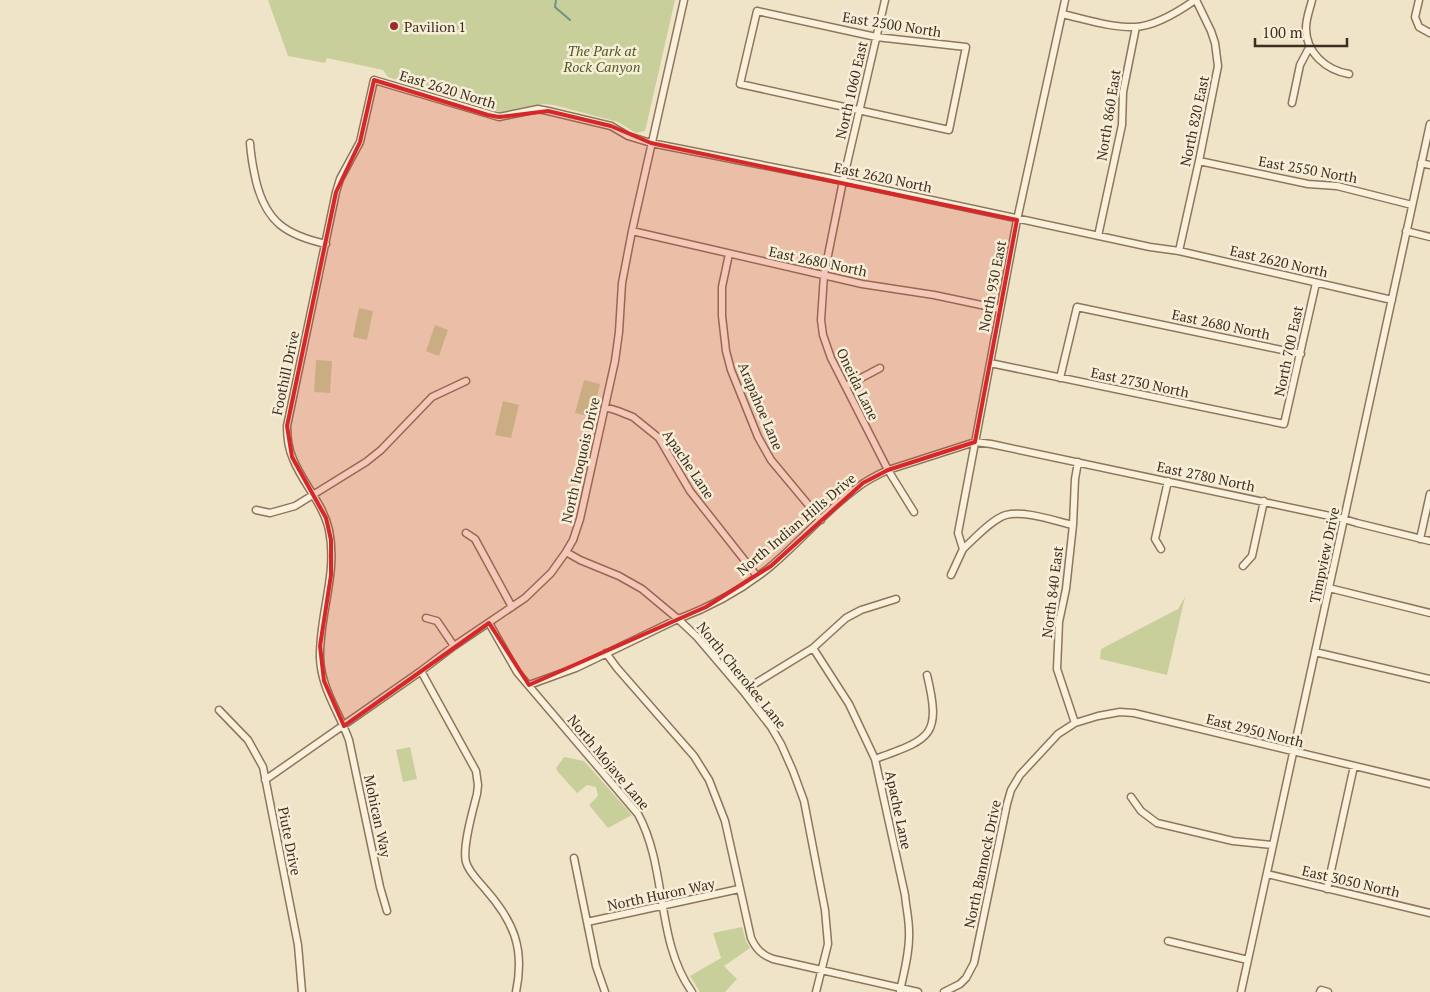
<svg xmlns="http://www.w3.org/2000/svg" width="1430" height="992" viewBox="0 0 1430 992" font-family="'PT Serif',serif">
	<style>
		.green { fill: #c9cf9b }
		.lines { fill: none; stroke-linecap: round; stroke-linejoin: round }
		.stream { stroke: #6f938a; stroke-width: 2 }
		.minor-casing { stroke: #8d765c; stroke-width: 9 }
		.minor { stroke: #faf1dc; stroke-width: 6 }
		.marked { fill: #d62828; fill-opacity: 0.2; stroke: #d62828; stroke-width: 4; stroke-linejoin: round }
		.poi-dot { fill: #9e2a2b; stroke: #f7eed8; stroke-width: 2 }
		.labels { text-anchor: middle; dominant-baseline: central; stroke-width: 5; stroke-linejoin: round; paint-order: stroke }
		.street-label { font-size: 14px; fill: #3d2e20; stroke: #f7eed8 }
		.poi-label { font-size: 14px; fill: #3d2e20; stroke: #f7eed8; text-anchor: start }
		.park-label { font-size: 14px; font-style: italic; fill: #4d5a26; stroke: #f7eed8 }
	</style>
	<rect width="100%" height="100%" fill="#f0e4c8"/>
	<path class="green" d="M268,0H675L647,123L645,131L636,133L618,122L554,105L543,104L510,113H503L388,77L383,70L327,58L325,63L288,56Z
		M359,308L373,311L367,340L353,337Z
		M435,325L448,330L439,356L426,351Z
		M316,360L332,361L330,393L314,392Z
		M584,380L600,384L592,417L575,413Z
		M503,401L519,405L511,438L495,435Z
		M1185,597L1167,675L1100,659L1101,649L1178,609Z
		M410,747L417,779L403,782L396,750Z
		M564,757L584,761L632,815L608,828L589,805L598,796L596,787L587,785L577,793L558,772L556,768Z
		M742,927L746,941L750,948L724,966L737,979L725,992H700L690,976L721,958L713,933Z"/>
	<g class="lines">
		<path class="stream" d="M556,0L555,7L570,20"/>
		<defs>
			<path id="minor" d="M885,0L843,181L824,275L821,320L823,335L831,358L888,470L914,512
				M1312,0C1310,9 1306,18 1306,28C1306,53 1326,70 1349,74
				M1419,0L1415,17L1419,27L1430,33
				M757,11L876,37L966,47L949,130L740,84Z
				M1062,14C1085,19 1111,28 1135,27C1155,26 1178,12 1195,0
				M1292,103L1300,65L1310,46
				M250,143C251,157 253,168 256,181C266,222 286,235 326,244
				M1199,161L1308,184L1337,186L1412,205
				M1421,163L1430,165
				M632,231L862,284L934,295L1000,309
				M1406,231L1430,237
				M1098,236L1122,125L1123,92L1136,27
				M1179,251L1199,161L1218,66L1215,43L1211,31L1196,0
				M729,254L722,287V316L726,351L731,370L758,437L771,460L821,520
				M990,363L1284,424L1316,283
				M1060,378L1077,307L1301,354
				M846,386L880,368
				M605,407L618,411L633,417L659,438L690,491L757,576
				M256,510L270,513L295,506L366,462L381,450L432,397L466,381
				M466,533L475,539L512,607
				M1420,539L1430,494
				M963,549C974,539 992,519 1006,515C1024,510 1055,521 1073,525
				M1161,549L1155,539L1168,481
				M566,552L580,560L619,576L642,589L678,619L697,637L743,691L771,727L781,744L793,771L804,801L825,910L828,944L816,992
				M1243,566L1252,556L1264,501
				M951,575L963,549L958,533L1017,220L1065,0
				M1329,588L1430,613
				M426,618L437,621L454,646
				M489,623L517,672L638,814C668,869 655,940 692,992
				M813,648L849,704L875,759L905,895C906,907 909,919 909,931C910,951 904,972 900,991
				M1315,652L1430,679
				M606,653L617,668L694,756L709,780L725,821L751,938C756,949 762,955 773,959L918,992
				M421,671L476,771L478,785L477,794C473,810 462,847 466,862C469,873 479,881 486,890C514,922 525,949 516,992
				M529,685L576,668L678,619C710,607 743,589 770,567C800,542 827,509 858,487C867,480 877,475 888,470L975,442L991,444L1344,519L1357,523L1430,541
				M743,691L813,648L846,618L861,610L896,599
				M219,710L248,740L263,767L298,945L302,992
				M1075,723L1057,669L1059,622L1066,589L1073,525L1075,479L1078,462
				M875,759C930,739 942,737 927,675
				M265,780L421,671L454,646L525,598L551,573L566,552L573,540L580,519L615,361L619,332L622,283L632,231L684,0
				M1131,797L1141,811L1157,823L1233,841L1273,845
				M574,858L596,966L605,992
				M1267,874L1430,913
				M1327,889L1354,766
				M387,911L380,887L349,740C339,712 321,688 320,658C319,614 338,574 329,530C323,503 303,484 293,459C288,448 287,437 287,426L336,192L340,179L360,142L374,80L499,117L538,109L548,111L611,126L628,136L651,143L843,181L1150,247L1179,251L1392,300
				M587,922L739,889
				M1168,941L1248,960
				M944,992L960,984L966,978L974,963L1007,804L1011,790L1020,775L1058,734L1075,723L1098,716L1120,712L1134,713L1430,784
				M1241,992L1430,124
				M1320,992L1321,990L1328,992"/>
		</defs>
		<use href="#minor" class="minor-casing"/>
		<use href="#minor" class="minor"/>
	</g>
	<path class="marked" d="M374,80L488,115L499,117L548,111L611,126L651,143L1017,220L975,442L888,470L863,483L771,566L706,607L529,685L489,623L344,726L324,681L320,646L331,575V540L326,518L292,457L287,426L336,192L360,142Z"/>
	<circle class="poi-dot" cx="394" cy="26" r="5"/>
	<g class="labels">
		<g class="street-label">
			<text transform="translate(892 24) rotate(9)">East 2500 North</text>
			<text transform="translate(448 89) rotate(17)">East 2620 North</text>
			<text transform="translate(851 90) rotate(-77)">North 1060 East</text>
			<text transform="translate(1108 115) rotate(-81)">North 860 East</text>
			<text transform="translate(1194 121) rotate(-78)">North 820 East</text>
			<text transform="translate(1308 169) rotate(10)">East 2550 North</text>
			<text transform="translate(883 177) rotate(12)">East 2620 North</text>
			<text transform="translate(818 261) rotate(12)">East 2680 North</text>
			<text transform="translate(1279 261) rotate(13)">East 2620 North</text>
			<text transform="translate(992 286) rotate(-79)">North 930 East</text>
			<text transform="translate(1221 324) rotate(12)">East 2680 North</text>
			<text transform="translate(1288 351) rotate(-78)">North 700 East</text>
			<text transform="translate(285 373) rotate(-78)">Foothill Drive</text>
			<text transform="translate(1140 382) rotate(12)">East 2730 North</text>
			<text transform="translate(858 384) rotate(64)">Oneida Lane</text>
			<text transform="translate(761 406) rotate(67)">Arapahoe Lane</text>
			<text transform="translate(580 460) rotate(-77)">North Iroquois Drive</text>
			<text transform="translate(689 464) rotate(56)">Apache Lane</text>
			<text transform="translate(1206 476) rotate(12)">East 2780 North</text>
			<text transform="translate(796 524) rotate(-40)">North Indian Hills Drive</text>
			<text transform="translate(1324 555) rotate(-78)">Timpview Drive</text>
			<text transform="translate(1052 592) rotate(-83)">North 840 East</text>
			<text transform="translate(742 675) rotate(51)">North Cherokee Lane</text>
			<text transform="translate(1255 730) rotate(14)">East 2950 North</text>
			<text transform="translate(609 762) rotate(50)">North Mojave Lane</text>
			<text transform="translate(899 810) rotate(78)">Apache Lane</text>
			<text transform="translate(378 816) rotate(78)">Mohican Way</text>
			<text transform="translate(290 841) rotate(79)">Piute Drive</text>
			<text transform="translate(982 864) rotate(-78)">North Bannock Drive</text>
			<text transform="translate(1351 881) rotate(13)">East 3050 North</text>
			<text transform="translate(661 894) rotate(-12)">North Huron Way</text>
		</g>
		<g class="poi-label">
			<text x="404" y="26">Pavilion 1</text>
		</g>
		<g class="park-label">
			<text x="602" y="50">The Park at<tspan x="602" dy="16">Rock Canyon</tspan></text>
		</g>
	</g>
	<path d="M1255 38v8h92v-8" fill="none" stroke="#3d2e20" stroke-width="2.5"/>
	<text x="1262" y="38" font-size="15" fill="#3d2e20" stroke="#f7eed8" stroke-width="4" paint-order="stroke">100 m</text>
</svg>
